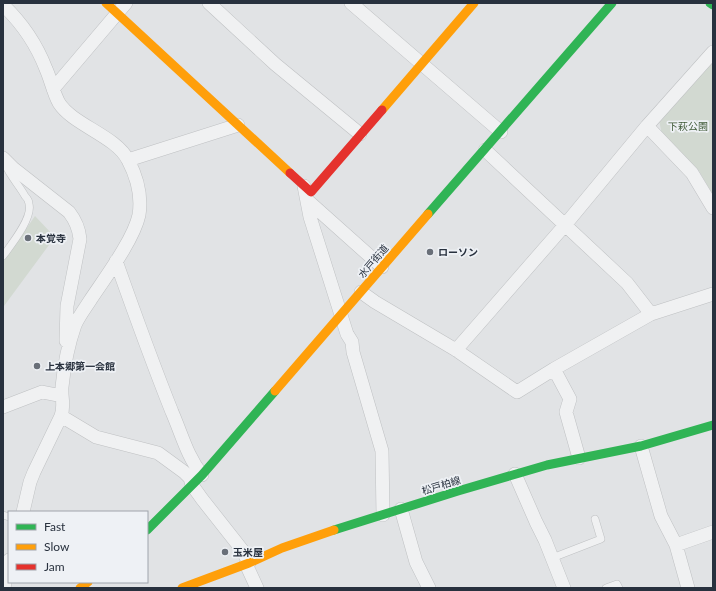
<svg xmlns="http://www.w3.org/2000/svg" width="716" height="591" viewBox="0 0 716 591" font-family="Lato,'Noto Sans JP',sans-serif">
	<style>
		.green { fill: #d2d9d1 }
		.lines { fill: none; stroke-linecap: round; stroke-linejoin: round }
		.lane-casing { stroke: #bfc1c3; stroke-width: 8 }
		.street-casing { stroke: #bfc1c3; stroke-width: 14 }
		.lane { stroke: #f0f1f2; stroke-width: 7 }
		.street { stroke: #f0f1f2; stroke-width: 13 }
		.fast { stroke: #30b455; stroke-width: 9 }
		.slow { stroke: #ff9f0a; stroke-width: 9 }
		.jam { stroke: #e5322d; stroke-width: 9 }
		.poi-dot { fill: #696f78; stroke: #eef1f5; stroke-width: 1.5 }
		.labels { text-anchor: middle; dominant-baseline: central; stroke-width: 3.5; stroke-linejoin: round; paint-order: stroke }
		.park-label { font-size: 10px; fill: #3e5936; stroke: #eef1f5 }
		.poi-label { font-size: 10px; font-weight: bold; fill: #28313e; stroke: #eef1f5; text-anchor: start }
		.street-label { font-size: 10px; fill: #28313e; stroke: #eef1f5 }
	</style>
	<rect width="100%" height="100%" fill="#e1e3e5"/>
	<path class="green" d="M713,61V195L699,171L662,135L659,120Z
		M35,216L53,235L49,245L4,306L3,303V262Z"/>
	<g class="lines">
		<defs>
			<path id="lane" d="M3,256C11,245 33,218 29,204C29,201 27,198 25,196C19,185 10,176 5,164
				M3,515L9,517
				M552,558L601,539L595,519
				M606,588L617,584L619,588"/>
			<path id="street" d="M209,3L275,64L360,134
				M351,3L501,132
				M3,5C23,24 36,43 46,69C51,80 53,92 59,103C73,125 116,136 128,160C137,177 142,196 139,215C134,239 105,278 91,299C86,307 79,316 75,325C68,345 64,366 62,387C61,398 65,405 61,416
				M53,89L126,3
				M647,126L692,173L713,208
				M485,150L627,283L651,314L713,294
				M3,158L13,168L69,212C76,221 79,228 80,239L67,306L66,341
				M128,160L238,125
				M304,186L310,217L347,334L352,342L353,352L382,451L383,515
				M307,200L382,267
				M116,261C134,312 152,362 172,412C182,435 187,456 202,475
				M361,292L375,302L456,350L517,392L554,369L570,399L566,412L579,458
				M456,350L565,225L647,126L713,52
				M554,369L651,314
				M3,407L42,392L62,396
				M641,446L661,516L676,545L688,588
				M515,474L536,522L545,540L564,588
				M401,509L416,562L429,588
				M23,512L30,482L34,472L61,416L96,437L158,453L184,472L190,478L192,485L202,499L243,551L249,563
				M676,545L713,532
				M246,564L257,588
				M4,588L9,560"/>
		</defs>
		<use href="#lane" class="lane-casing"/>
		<use href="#street" class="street-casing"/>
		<use href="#lane" class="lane"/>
		<use href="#street" class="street"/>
		<path class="fast" d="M710,3L713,5
			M428,214L612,3
			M147,530L202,475L275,391
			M334,530L458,491L547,465L641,446L713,425"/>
		<path class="slow" d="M106,3L290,173
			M382,110L474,3
			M275,391L428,214
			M80,588L88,582
			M182,588L249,563L282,548L334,530"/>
		<path class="jam" d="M290,173L311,192L382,110"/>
	</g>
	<g class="poi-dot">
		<circle cx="28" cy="238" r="4"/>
		<circle cx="430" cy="252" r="4"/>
		<circle cx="37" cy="366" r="4"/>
		<circle cx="225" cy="552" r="4"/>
	</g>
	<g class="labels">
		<g class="park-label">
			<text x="688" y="126">下萩公園</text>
		</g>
		<g class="poi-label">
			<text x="36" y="238">本覚寺</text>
			<text x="438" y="252">ローソン</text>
			<text x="45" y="366">上本郷第一会館</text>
			<text x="233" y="552">玉米屋</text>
		</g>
		<g class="street-label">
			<text transform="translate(373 261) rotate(-49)">水戸街道</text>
			<text transform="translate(441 485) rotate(-17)">松戸柏線</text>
		</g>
	</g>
	<rect width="716" height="591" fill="none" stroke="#28313e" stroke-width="8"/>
	<rect x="8" y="511" width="140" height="72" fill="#eef1f5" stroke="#9fa4ac"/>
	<rect x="16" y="524" width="20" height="6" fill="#30b455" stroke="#9fa4ac"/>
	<text x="44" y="531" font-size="12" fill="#28313e">Fast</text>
	<rect x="16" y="544" width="20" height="6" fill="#ff9f0a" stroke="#9fa4ac"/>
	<text x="44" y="551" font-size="12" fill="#28313e">Slow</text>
	<rect x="16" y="564" width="20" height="6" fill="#e5322d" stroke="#9fa4ac"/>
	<text x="44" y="571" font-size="12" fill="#28313e">Jam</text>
</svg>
